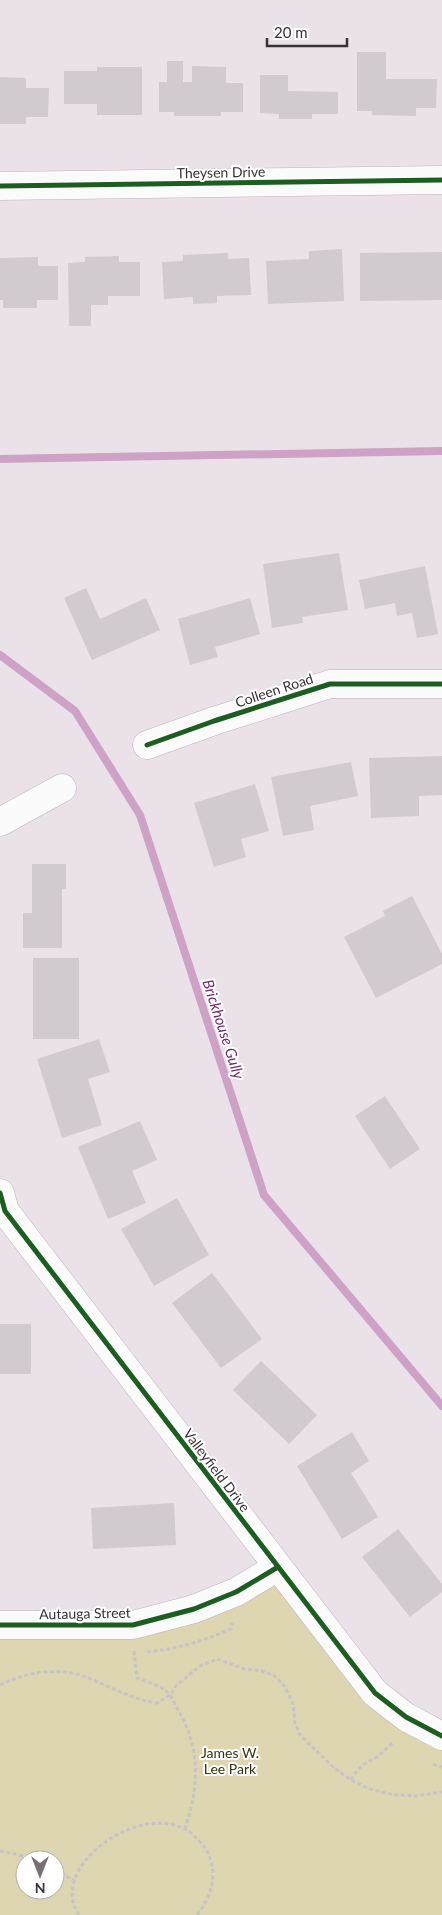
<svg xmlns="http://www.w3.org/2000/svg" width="442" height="1915" viewBox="0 0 442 1915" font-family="Lato,sans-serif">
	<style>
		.green { fill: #ded5b1; fill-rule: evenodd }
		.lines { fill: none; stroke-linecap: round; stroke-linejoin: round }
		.stream { stroke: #cea1c7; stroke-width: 8 }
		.building { fill: #d1cacf }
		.minor-casing { stroke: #bbb4b9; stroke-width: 29 }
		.path { stroke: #c8c4c6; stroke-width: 3; stroke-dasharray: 4 2.5; stroke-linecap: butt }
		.minor { stroke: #fcfbfc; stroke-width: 28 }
		.cycleway-casing { stroke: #fff; stroke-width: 8 }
		.cycleway { stroke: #1b5e20; stroke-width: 5 }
		.labels { text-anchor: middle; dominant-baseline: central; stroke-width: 4; stroke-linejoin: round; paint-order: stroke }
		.street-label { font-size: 14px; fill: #383136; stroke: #fff }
		.park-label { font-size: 14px; fill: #373310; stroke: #fff }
		.water-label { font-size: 15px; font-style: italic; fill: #71296a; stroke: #fff }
	</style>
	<rect width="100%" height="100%" fill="#ebe2e9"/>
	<path class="green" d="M278,1567L375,1693L442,1736V1915H0V1625H106ZM25,1860H55V1890H25Z"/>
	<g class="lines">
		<path class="stream" d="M0,459L442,451
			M0,655L75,711L140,815L264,1195L442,1406"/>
	</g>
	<path class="building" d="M357,52H386V79H437L436,108H416V116L372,115V111H357Z
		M167,61H183V82H192V66L226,67V83H243V112H221V116H174V112H159V82H167Z
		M97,67H142V115H97V104H64V71H97Z
		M260,75H288V91L338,92V114H312V119H279V114L260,113Z
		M0,77L26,78V88H49L48,117H26V124H0Z
		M342,249L344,301L268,304L266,261L309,259V251Z
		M442,252V300L360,301V253Z
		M228,253V259L249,258L251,295L217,296V303L193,304V297L164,299L162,262L183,261V255Z
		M119,256V262H140V296H108V305H91V326H69L68,263L85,262V257Z
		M38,257V266H58V300H37V308H3V300H0V258Z
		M339,553L348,610L302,617L303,623L272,628L263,564Z
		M425,566L438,634L417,638L412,613L397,616L395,603L365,609L359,580Z
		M86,588L100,619L146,598L160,630L92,660L64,598Z
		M250,598L260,634L215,647L218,657L190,665L178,619Z
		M442,756V795L419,796V816L371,818L369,758Z
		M351,762L358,796L310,806L314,830L283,836L271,777Z
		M255,784L269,831L241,839L246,857L214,867L194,803Z
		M32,864H66V889H62V948H23V913H32Z
		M412,896L442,954V964L376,998L344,937L385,916L383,911Z
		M33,958H79V1039H33Z
		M99,1039L110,1072L88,1079L102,1125L62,1138L37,1059Z
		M385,1096L420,1149L390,1169L355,1116Z
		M140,1121L157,1160L132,1171L146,1203L108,1219L78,1147Z
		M177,1198L209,1255L154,1286L121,1229Z
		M212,1273L262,1339L221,1368L172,1303Z
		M0,1324H31V1374H0Z
		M261,1361L317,1415L289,1444L233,1390Z
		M352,1432L369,1461L351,1473L378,1517L342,1539L297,1466Z
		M174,1503L176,1545L93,1549L91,1508Z
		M398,1529L442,1584V1592L410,1617L362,1557Z"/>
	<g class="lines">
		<defs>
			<path id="minor" d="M0,186L442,180
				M147,745L214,721L330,684H442
				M0,822L62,788
				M0,1193L5,1211L375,1693L406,1717L442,1736
				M0,1625H133L194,1609L236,1592L278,1567"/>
		</defs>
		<use href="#minor" class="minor-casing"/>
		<path class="path" d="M134,1651L137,1678C145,1681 155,1684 162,1688C170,1693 174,1702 178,1710C201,1748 199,1788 185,1828
			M147,1652C177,1649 203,1641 231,1629L232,1623
			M0,1685C28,1671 62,1666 91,1679C113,1688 133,1700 157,1703L170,1695L177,1685L190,1674L202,1665L217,1659L245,1669L262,1671L275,1676L285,1687L293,1704L295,1723L300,1735L334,1768L351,1780L370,1789L394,1795L416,1796L442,1792
			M433,1764L442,1767
			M351,1780C357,1768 364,1764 375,1758C382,1754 387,1747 394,1742
			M0,1851L24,1856L33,1860
			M55,1870L75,1881
			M79,1915C45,1866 146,1796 192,1834C200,1841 207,1848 210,1858C217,1879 210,1898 197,1915"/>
		<use href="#minor" class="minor"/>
		<defs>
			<path id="cycleway" d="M0,186L442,180
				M147,745L214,721L330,684H442
				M0,1193L5,1211L375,1693L406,1717L442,1736
				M0,1625H133L194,1609L236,1592L278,1567"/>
		</defs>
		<use href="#cycleway" class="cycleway-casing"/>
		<use href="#cycleway" class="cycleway"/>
	</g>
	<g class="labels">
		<g class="street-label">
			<text transform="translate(221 172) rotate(-1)">Theysen Drive</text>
			<text transform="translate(274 690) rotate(-18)">Colleen Road</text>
			<text transform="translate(217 1470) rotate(53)">Valleyfield Drive</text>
			<text transform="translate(85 1613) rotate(-1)">Autauga Street</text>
		</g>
		<g class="park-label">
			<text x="230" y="1752">James W.<tspan x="230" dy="16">Lee Park</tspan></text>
		</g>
		<g class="water-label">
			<text transform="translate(224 1029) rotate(72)">Brickhouse Gully</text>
		</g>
	</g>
	<g transform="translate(40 1875) rotate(180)"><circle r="24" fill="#ffffff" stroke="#afadaf"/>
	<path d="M0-4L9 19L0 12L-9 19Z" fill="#776f75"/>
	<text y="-8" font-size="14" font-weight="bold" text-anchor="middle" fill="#383136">N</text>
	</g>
	<path d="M267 38v8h80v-8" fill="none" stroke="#383136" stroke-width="2.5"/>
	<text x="274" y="38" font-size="15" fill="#383136" stroke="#ffffff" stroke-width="4" paint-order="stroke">20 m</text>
</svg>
